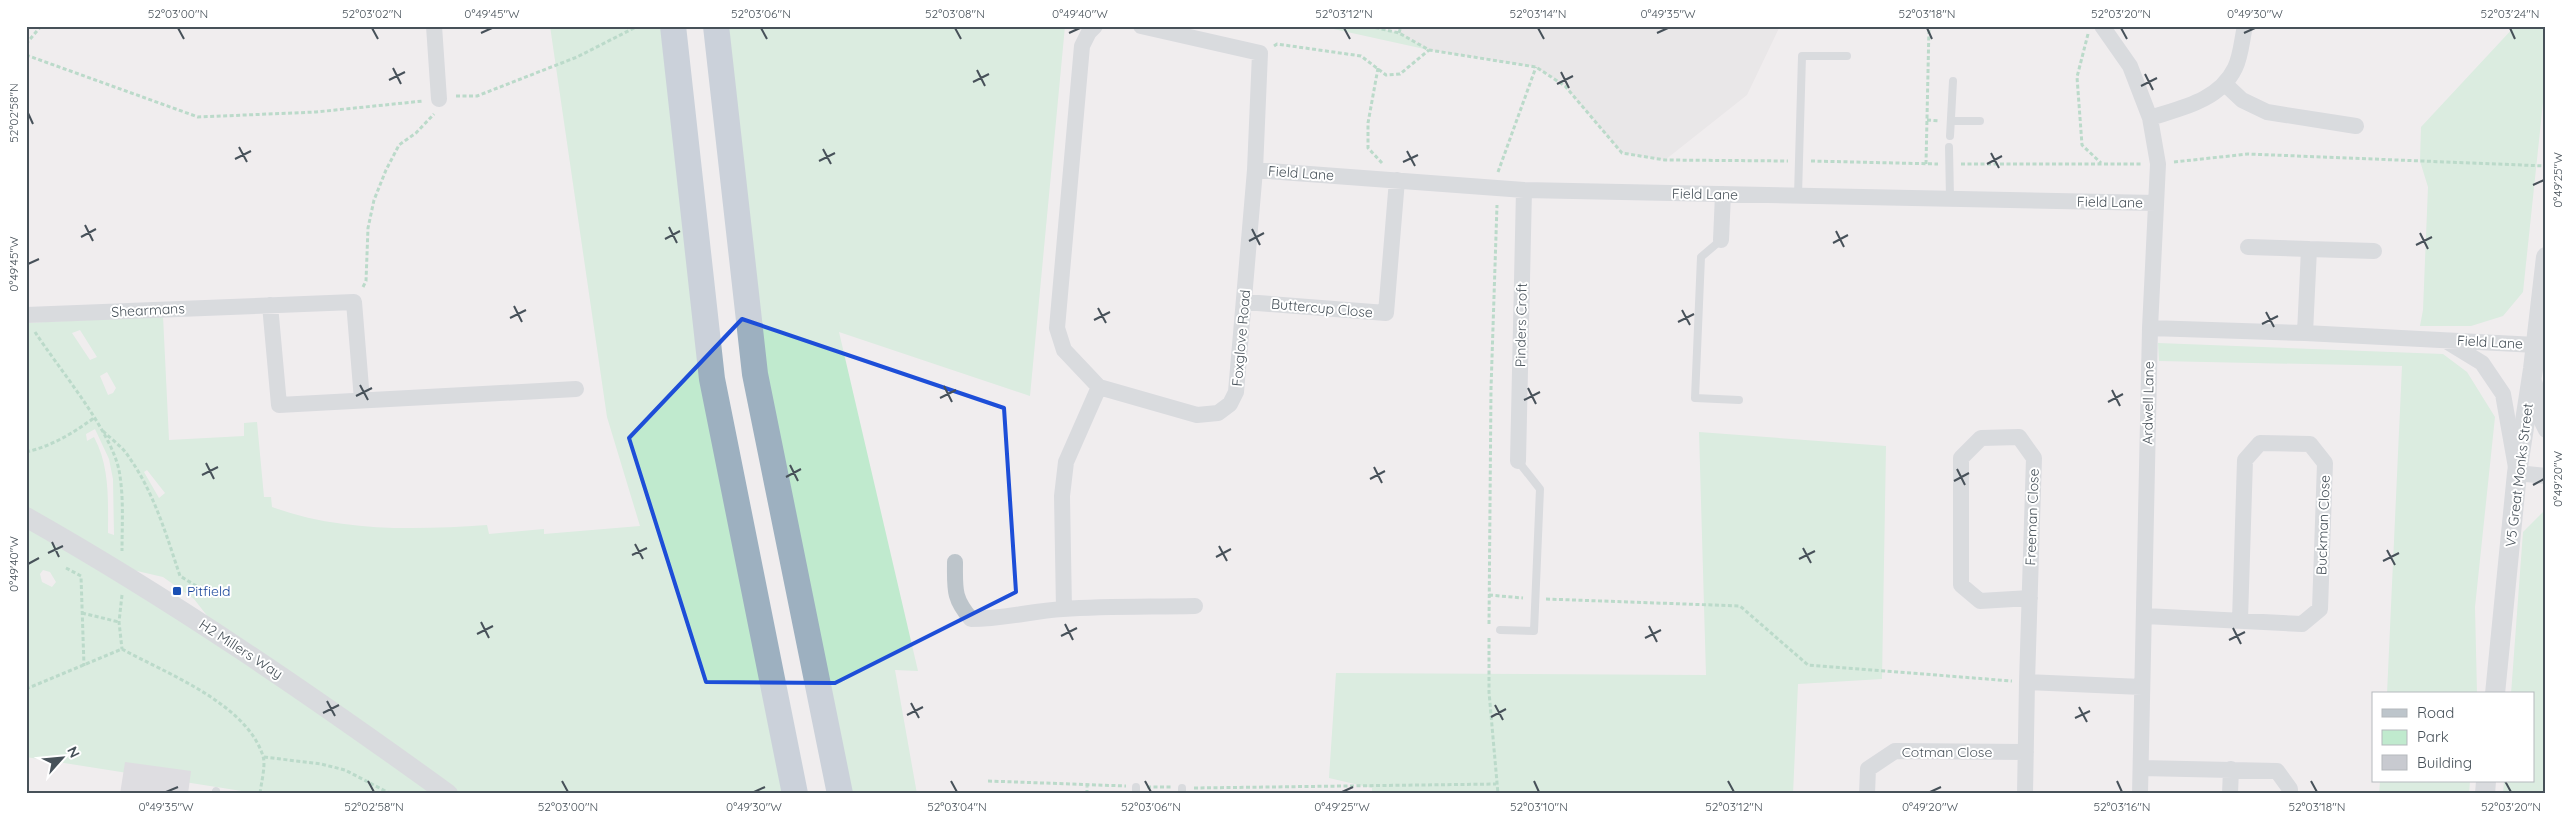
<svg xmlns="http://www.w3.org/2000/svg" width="2572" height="820" viewBox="0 0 2572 820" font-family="Quicksand,sans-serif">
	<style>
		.education { fill: #e1dfdf }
		.green { fill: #c0eace; fill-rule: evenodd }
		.building { fill: #c8cad0 }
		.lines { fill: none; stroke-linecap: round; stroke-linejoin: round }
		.path { stroke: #7bc49d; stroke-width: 3; stroke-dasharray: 4 2.5; stroke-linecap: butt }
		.service { stroke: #bdc5cb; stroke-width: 8 }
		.minor { stroke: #bdc5cb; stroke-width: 16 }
		.tertiary { stroke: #bdc5cb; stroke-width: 20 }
		.trunk { stroke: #9db0c0; stroke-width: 26 }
		.marked { fill: none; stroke: #1d4ed8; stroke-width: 4; stroke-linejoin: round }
		.ticks { fill: none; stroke: #475159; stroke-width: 2 }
		.transit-dot { fill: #1a4fb4; stroke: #fff; stroke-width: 2 }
		.labels { text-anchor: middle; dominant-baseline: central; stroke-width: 4; stroke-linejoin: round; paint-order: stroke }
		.street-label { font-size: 14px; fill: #475159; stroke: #fff }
		.transit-label { font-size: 14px; fill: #164399; stroke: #fff; text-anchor: start }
		.neatline { fill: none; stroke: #475159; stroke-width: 2 }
		.ticks-label { font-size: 12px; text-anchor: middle; fill: #475159 }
	</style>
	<rect width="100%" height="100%" fill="#f0edee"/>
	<path class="education" d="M1401,26H1780L1747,95L1665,160L1622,153L1565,86L1536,67L1429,50L1399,33Z"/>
	<path class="green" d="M550,26H673L712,379L795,794H261L26,757V323L163,316L169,440L244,436V423L257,422L264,497H271L272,507C340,532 416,530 487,525L489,534L544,529V534L640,526L607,417ZM80,330L97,357L90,360L72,333ZM107,372L116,388L113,393L108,395L100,376ZM95,429L109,459L113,479L114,535L108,533C108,500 110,467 94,437L87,441L86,434ZM147,470L165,493L159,498L144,472ZM124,568L163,577L194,599L223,636ZM43,570L50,572L56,582L52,587L42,582L40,574Z
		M717,26H1065L1030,396L839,332L918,671L895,670L917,794H840L755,374Z
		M1320,26H1369L1399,33L1429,50Z
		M2515,26H2546V74L2523,292L2503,316L2471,326H2420L2423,310L2428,187L2420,161L2421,127Z
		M2158,343L2443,354L2467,372L2495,417L2475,607L2477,694H2387L2402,366L2159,361Z
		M1699,432L1886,446L1882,679L1798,684L1793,794H1372V788L1329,778L1336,673L1706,675Z
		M2546,509V794H2503L2504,781H2533V694H2511L2523,532Z
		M2380,781H2470L2469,794H2379Z"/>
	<path class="building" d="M125,762L191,771L188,794H120Z"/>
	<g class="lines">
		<path class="path" d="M1369,26L1399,33L1429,50L1536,67L1565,86L1622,153L1665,160L1788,161
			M1399,33L1401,26
			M2088,34L2077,77L2082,145L2101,163
			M26,44L41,26
			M1274,46L1277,44L1361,56L1386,75L1400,74L1429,50
			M26,55L198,117L316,112L423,101
			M1378,68L1368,123V148L1382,163
			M456,96H477L577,57L638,26
			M1927,120L1940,121
			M1811,161L1938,164
			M2174,162L2248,154L2546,166
			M1926,164L1929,26
			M1961,164H2143
			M1498,172L1536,67
			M363,287L366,281L368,228L374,200L386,170L399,145L416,133L434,114
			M35,332C59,369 110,429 119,470C124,497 122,524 122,551
			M103,431C110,438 120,445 126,453C153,489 166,534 180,576L198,587
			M26,452C52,446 73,433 94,418
			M66,568L81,576L84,666
			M122,595L119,622L122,649
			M1489,595L1523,598
			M1546,599L1740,606L1808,665L2012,681
			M82,613L119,622
			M1489,624L1491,389L1497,205
			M1489,638V692L1498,794
			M122,649C167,674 246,703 263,756C266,766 261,783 260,794
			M26,689L122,649
			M264,757L321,764L345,770L391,794
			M988,781L1126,786
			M1147,787H1171
			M1194,788L1496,784
			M1087,794V785"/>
		<path class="service" d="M1951,121H1980
			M1950,136L1953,81
			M1949,147L1950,198
			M1798,195L1802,56H1847
			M1721,240L1701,257L1695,398L1739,400
			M1500,630L1534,631L1540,489L1518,461
			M215,794L216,791
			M1136,794V787
			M1182,794V788"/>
		<path class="minor" d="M434,26L439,99
			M1095,26L1089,32L1082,46L1057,328L1064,350L1099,387L1197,415L1218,413L1230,404L1236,392L1255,170L1260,53L1141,26
			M2102,26L2130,66L2150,118L2158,164L2150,328L2140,794
			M2225,84L2242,100L2267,112L2356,126
			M2150,118C2181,108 2219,101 2235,68C2241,56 2242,39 2245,26
			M1255,170L1524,190L2156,203
			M1721,240L1723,194
			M2248,247L2309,249
			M1245,302L1386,313L1397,180
			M270,305L279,405L576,389
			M26,315L354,302L362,400
			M2150,328L2305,333L2536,345
			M2305,333L2309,249L2374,251
			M2446,341L2482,363L2503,394L2517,473L2546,476
			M2535,384L2539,416L2546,430
			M1518,461L1524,190
			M955,562C955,589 953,598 971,619C1005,619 1031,611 1063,609C1107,606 1151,607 1195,606
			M2030,598L1980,601L1961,585V458L1981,438L2019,437L2034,458L2027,682L2142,687
			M1064,609L1062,496L1066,462L1099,387
			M2145,616L2302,624L2320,609L2325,463L2310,444L2260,443L2245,460L2240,620
			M2141,768L2277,771L2290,789V794
			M1867,794L1868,769L1895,751L2026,752
			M2025,794L2027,682
			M2230,794L2231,769"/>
		<path class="tertiary" d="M26,517C173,600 311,695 448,794
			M2495,694L2517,473L2533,369L2546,257
			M2485,794L2486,781"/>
		<path class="trunk" d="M673,26L712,379L795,794
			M716,26L755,374L840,794"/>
	</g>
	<path d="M0 0H2572V820H0ZM742,319L1004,408L1016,592L835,683L706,682L629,438Z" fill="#f0edee" fill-opacity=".55" fill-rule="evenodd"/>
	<path class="marked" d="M742,319L1004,408L1016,592L835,683L706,682L629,438Z"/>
	<path class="ticks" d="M178,28L184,39M372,28L378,39M761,28L767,39M955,28L961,39M1344,28L1350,39M1538,28L1544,39M1927,28L1932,39M2121,28L2127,39M2510,28L2515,39M481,33L492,28M1069,33L1080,28M1657,33L1668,28M2244,33L2255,28M393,68L401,84M977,70L985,86M1561,72L1569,88M2145,74L2153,90M389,80L405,72M973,82L989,74M1557,84L1573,76M2141,86L2157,78M28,113L33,124M239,147L247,162M823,149L831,164M1407,151L1415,166M1991,153L1999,168M235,159L251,151M819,161L835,153M1403,162L1418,155M1987,164L2002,156M2533,185L2544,180M85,225L93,241M669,227L677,243M1252,229L1260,245M1836,231L1844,247M2420,233L2428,249M81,237L96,229M665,239L680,231M1249,241L1264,233M1833,243L1848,235M2416,245L2432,237M28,264L39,259M514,306L522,322M1098,308L1106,323M1682,310L1690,325M2266,312L2274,327M510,318L526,310M1094,320L1110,312M1678,322L1694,314M2262,324L2278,316M360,385L368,400M944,386L952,402M1528,388L1536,404M2112,390L2120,406M356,396L372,388M940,398L956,390M1524,400L1540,392M2108,402L2123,394M206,463L214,479M790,465L798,481M1374,467L1382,483M1957,469L1965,485M202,475L218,467M786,477L801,469M1370,479L1385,471M1954,481L1969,473M2533,485L2544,479M52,542L59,557M635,544L643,559M1219,546L1227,561M1803,548L1811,563M2387,550L2395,565M48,553L63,546M632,555L647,548M1216,557L1231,549M1799,559L1815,551M2383,561L2399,553M28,564L39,558M481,622L489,638M1065,624L1073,640M1649,626L1657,642M2233,628L2241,644M477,634L493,626M1061,636L1077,628M1645,638L1661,630M2229,640L2245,632M327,701L335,716M911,703L919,718M1495,705L1503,720M2079,707L2087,722M323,713L339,705M907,715L923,707M1491,717L1506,709M2075,718L2090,711M368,781L374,792M562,781L568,792M951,781L957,792M1145,781L1151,792M1534,781L1539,792M1728,781L1734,792M2117,781L2122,792M2311,781L2317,792M2505,781L2511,792M166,792L178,787M754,792L765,787M1342,792L1353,787M1930,792L1941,787"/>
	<rect class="transit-dot" x="172" y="586" width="10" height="10" rx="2.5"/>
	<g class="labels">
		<g class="street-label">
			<text transform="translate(1301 173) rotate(4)">Field Lane</text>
			<text transform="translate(1705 194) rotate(1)">Field Lane</text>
			<text transform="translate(2110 202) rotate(1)">Field Lane</text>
			<text transform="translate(1322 308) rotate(5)">Buttercup Close</text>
			<text transform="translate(148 310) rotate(-3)">Shearmans</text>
			<text transform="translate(1521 325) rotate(-89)">Pinders Croft</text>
			<text transform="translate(1241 338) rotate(-85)">Foxglove Road</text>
			<text transform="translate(2490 342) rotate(3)">Field Lane</text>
			<text transform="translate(2148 403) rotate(-89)">Ardwell Lane</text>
			<text transform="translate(2519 475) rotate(-83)">V5 Great Monks Street</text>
			<text transform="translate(2032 517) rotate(-88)">Freeman Close</text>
			<text transform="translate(2323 525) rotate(-88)">Buckman Close</text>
			<text transform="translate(241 649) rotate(33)">H2 Millers Way</text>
			<text x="1947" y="752">Cotman Close</text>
		</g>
		<g class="transit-label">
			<text x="187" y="591">Pitfield</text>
		</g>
	</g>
	<rect width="2572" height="820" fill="none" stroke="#ffffff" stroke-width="55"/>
	<rect x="2372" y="692" width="162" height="90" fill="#ffffff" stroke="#b5b9bd"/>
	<rect x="2382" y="709" width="25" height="8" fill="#bdc5cb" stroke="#b5b9bd"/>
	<text x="2417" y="718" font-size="15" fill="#475159">Road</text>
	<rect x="2382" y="730" width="25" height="15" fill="#c0eace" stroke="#b5b9bd"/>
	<text x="2417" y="742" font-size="15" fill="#475159">Park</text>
	<rect x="2382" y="755" width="25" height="15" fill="#c8cad0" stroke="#b5b9bd"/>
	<text x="2417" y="768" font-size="15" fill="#475159">Building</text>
	<g transform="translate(62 758) rotate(63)" stroke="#ffffff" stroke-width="4" paint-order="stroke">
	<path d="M0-4L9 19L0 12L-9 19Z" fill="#475159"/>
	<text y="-8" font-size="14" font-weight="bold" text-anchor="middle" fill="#475159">N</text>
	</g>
	<rect x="28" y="28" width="2516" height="764" class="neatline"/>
	<g class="ticks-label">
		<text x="178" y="18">52°03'00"N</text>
		<text x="372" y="18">52°03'02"N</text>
		<text x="492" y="18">0°49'45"W</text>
		<text x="761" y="18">52°03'06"N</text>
		<text x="955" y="18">52°03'08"N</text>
		<text x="1080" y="18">0°49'40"W</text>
		<text x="1344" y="18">52°03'12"N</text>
		<text x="1538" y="18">52°03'14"N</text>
		<text x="1668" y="18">0°49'35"W</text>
		<text x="1927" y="18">52°03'18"N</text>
		<text x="2121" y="18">52°03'20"N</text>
		<text x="2255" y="18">0°49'30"W</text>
		<text x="2510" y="18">52°03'24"N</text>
		<text transform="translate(14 113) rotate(-90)" y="4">52°02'58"N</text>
		<text transform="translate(2558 180) rotate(-90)" y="4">0°49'25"W</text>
		<text transform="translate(14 264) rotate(-90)" y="4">0°49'45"W</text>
		<text transform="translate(2558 479) rotate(-90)" y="4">0°49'20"W</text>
		<text transform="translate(14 564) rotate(-90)" y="4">0°49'40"W</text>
		<text x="166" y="811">0°49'35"W</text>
		<text x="374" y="811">52°02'58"N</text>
		<text x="568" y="811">52°03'00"N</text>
		<text x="754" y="811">0°49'30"W</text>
		<text x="957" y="811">52°03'04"N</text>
		<text x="1151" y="811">52°03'06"N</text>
		<text x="1342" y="811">0°49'25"W</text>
		<text x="1539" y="811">52°03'10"N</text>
		<text x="1734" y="811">52°03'12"N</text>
		<text x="1930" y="811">0°49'20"W</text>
		<text x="2122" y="811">52°03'16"N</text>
		<text x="2317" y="811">52°03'18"N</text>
		<text x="2511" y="811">52°03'20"N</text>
	</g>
</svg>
